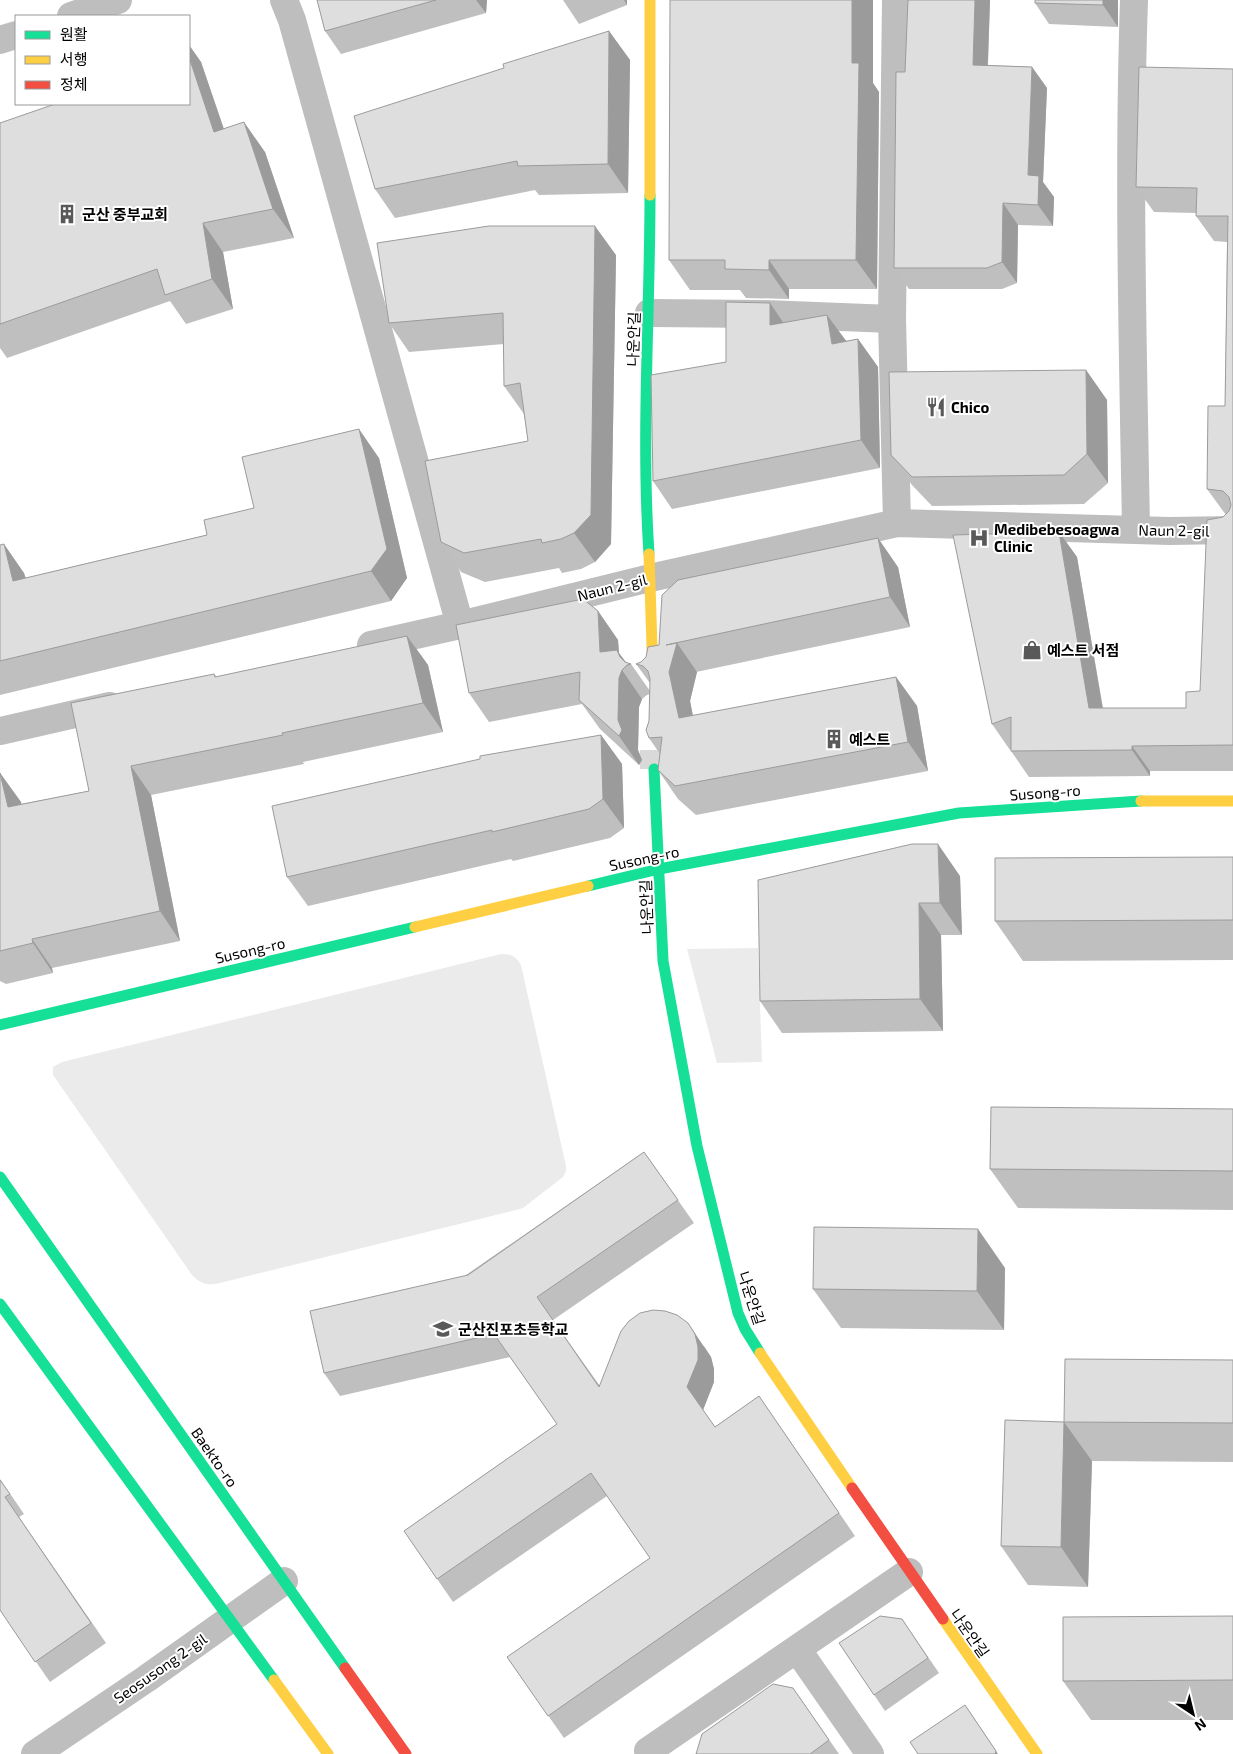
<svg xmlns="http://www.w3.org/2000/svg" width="1233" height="1754" viewBox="0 0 1233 1754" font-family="'Exo 2','Noto Sans KR',sans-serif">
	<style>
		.green { fill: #ebebeb }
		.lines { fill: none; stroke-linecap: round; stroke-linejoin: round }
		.secondary-tunnel { stroke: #d9d9d9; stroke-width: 28; stroke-dasharray: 28 14; stroke-linecap: butt }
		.street { stroke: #bebebe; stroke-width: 28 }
		.fast { stroke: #16e098; stroke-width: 11 }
		.slow { stroke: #ffcf43; stroke-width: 11 }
		.jam { stroke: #f24e42; stroke-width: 11 }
		.wall { fill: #bfbfbf }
		.shaded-wall { fill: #9b9b9b }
		.building { fill: #dedede; stroke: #9b9b9b }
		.labels { text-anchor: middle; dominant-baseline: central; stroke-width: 4; stroke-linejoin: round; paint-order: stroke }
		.poi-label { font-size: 15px; font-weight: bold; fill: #000; stroke: #fff; text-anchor: start }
		.street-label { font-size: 15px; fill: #000; stroke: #fff }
	</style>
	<rect width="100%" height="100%" fill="#fff"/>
	<path class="green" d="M758,948L762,1062L717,1063L687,949Z
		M501,954C511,954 516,956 521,965L566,1166V1171L563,1177L523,1208L516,1210L220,1283C207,1286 201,1284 192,1275L53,1075V1067L62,1062Z"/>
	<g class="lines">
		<path class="secondary-tunnel" d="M654,769V750"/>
		<path class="street" d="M284,0L292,20L460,625
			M896,0L892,319L897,523
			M1134,0C1128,176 1133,353 1136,529
			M71,16L118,0
			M0,40L16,35
			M649,313L765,314L892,319
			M371,645L460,625L650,578L897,523L1169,531L1233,530
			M0,731L110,706
			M797,1649L870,1754
			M35,1754L146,1679L284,1581
			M651,1754L648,1751L909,1572"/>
		<path class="fast" d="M649,554C641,434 650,315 650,195
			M654,769L663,961L697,1146L738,1313L745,1329L760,1353
			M588,886L659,869L959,813L1141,801
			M0,1025L415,927
			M0,1177L345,1668
			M0,1304L274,1680"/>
		<path class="slow" d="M650,0V195
			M649,554L653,678
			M1141,801H1233
			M415,927L588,886
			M760,1353L852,1488
			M943,1619L1037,1754
			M274,1680L328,1754"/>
		<path class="jam" d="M852,1488L943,1619
			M345,1668L406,1754"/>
	</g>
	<path class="wall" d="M317,0H487L486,13L341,54L325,31Z
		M563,0H627V5L579,24Z
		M990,0L988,65L1032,67L1047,88L1043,182L1054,197L1053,226L1018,225L1017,283L1002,289H909L894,268L905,72Z
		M1035,0H1118V27L1049,24L1035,3Z
		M609,31L630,60L628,193L539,195L535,190L395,218L375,189L504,68Z
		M189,45L201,62L224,129L265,152L294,238L223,252L233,309L186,324L170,301L7,358L0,348V123L189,104Z
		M1233,69V771H1150V776L1029,777L1011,751V749L1010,750L992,724L1059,532L1077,557L1103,708H1186L1200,691L1223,517L1226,515L1207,489L1225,406L1227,242L1214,241L1196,216V213L1154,212L1136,187Z
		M873,83L879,92L877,289H789V299L746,298L740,290H690L669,260Z
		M616,255L611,544L595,562L581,569L562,573L559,568L485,582L461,572L441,542L528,441L524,414L504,386V344L409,352L389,323Z
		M770,303L783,323L846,341L858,339L878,367L880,468L672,509L653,481L726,362Z
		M1086,370L1107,400L1108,483L1084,504L932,506L912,485L891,455Z
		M379,458L407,578L391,601L0,695V545L24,573L26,578L207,535L254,508Z
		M898,567L910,627L696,672H697L690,701L693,716L896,677L917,706L928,771L696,815L678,799L658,770L660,754L649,738L650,694L647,695L642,699L639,707L638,750L642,760L639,765L600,729L582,704L489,722L469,693L598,611L618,640L619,653L626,663L631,664L650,691V683L636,664L641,662L659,645Z
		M407,636L428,665L443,732L303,762L304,764L151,795L180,941L52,968L53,973L6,984L0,981V773L21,802V804L89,791L214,674L217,677Z
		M601,735L622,764L624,828L610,838L513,861L511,859L308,906L287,877Z
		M1233,857V960L1023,961L995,921Z
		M960,876L962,935H941L943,1031L782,1033L760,1001Z
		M1233,1109V1210L1018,1208L990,1169Z
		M644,1152L694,1223L553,1320L600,1386L704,1346L711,1357L714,1369V1382L703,1410L715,1427L759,1396L855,1536L564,1738L507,1657L650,1558L607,1496L453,1602L404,1531L557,1424L510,1357L340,1396L324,1373Z
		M1005,1268L1004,1330L841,1328L813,1289Z
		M1233,1360V1462L1092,1461L1088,1587L1028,1585L1001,1546L1064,1422Z
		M0,1479L24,1514L19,1517L106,1643L50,1682L0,1610Z
		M1233,1616V1720H1091L1063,1681Z
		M902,1619L939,1673L885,1711L839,1643Z
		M793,1688L839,1754H696Z"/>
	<path class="shaded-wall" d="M476,0H487L486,13Z
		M624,0H627V5Z
		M852,0H873V83L879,92L877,289L856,260L852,63Z
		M975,0H990L987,86L973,65Z
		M1103,0H1118V27L1103,5Z
		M609,31L630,60L628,193L608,164Z
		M189,45L201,62L235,162L214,132L189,57Z
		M1032,67L1047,88L1043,182L1054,197L1053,226L1038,205L1028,175Z
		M244,122L265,152L294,238L273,209Z
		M1003,203L1018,225L1017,283L1002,262Z
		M203,223L223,252L233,309L212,279Z
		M595,226L616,255L611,544L595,562L574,533Z
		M769,260L789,289V299L769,270Z
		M770,303L789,331L770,325Z
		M827,315L847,342L832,344Z
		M858,339L878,367L880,468L861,440Z
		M1086,370L1107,400L1108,483L1087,454Z
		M359,429L379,458L407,578L391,601L371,571Z
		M1059,532L1077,557L1107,734L1089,708Z
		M878,538L898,567L910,627L890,597Z
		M4,544L24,573L33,611L13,581Z
		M598,611L618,640L619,653L628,665L622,670L642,699L639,707L638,750L642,760L639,765L619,736L600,652Z
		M407,636L428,665L443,732L423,703Z
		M677,643L697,672L690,701L699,747L679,718L669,672Z
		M896,677L917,706L928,771L908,742Z
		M601,735L622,764L624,828L603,799Z
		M1132,746L1150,771V776L1132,750Z
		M131,766L151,795L180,941L160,911Z
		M0,773L21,802L28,836L8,807Z
		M938,844L960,876L962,935L940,903Z
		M919,903L941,935L943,1031L920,999Z
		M32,939L52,968L53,973L33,943Z
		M978,1229L1005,1268L1004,1330L977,1291Z
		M688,1323L711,1357L714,1369V1382L703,1410L687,1387Z
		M1064,1422L1092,1461L1088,1587L1061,1547Z
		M965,1705L976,1721L998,1754H995Z"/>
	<path class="building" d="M317,0H436L325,31Z
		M670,0H852V63H859L856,260H769V270L725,269V260H669Z
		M908,0H975L973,65L1032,67L1028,175L1039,176L1038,205L1003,203L1002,262L987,268H894L896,72H905Z
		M1035,0H1103V5L1035,3Z
		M609,31L608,164L518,166L517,161L375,189L354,116L504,68L503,64Z
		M189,57L214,132L244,122L273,209L203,223L212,279L165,295L157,269L0,324V123L55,104H189Z
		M1139,67L1233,69V745L1132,746V750L1011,751V717L992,724L953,535L1059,532L1089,708H1186V692L1200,691L1207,520L1223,517L1229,511L1231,505L1229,497L1223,491L1207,489L1208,406H1225L1228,216H1196L1197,188L1136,187Z
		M489,226H595L591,515L574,533L561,539L542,543L541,539L464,553L441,542L425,461L528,441L520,383L504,386L503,313L389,323L377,243Z
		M726,302L770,303V325L827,315L832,344L858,339L861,440L653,481L651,375L726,362Z
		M1086,370L1087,454L1064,475L912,477L891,455L889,372Z
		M359,429L387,549L371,571L0,661V545L4,544L13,581L207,535L204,520L254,508L242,457Z
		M878,538L890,597L666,645L677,643L669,672L679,718L896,677L908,742L675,786L658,770L662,737L649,738L646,730L649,721L650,679L648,671L643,666L636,664L641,662L646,657L648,647L659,645L662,595L678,580Z
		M583,599L598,611L600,652L617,650L620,657L625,662L631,664L627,665L622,670L619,678L618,720L622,730L619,736L579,700L580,672L469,693L456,625Z
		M407,636L423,703L282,733L283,735L131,766L160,911L32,939L33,943L0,951V773L8,807L89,791L71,703L214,674L215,677Z
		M601,735L603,799L589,809L492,832V830L287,877L272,806L480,759V756Z
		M912,844H938L940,903H919L920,999L760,1001L758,880Z
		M1233,857V920L995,921V858Z
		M991,1107L1233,1109V1171L990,1169Z
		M644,1152L678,1200L537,1297L599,1387L621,1331L629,1321L640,1313L653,1310L665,1311L677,1315L688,1323L695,1334L698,1347V1360L687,1387L715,1427L759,1396L839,1513L548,1716L507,1657L650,1558L591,1473L437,1579L404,1531L557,1424L494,1334L324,1373L310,1311L468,1275Z
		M814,1227L978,1229L977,1291L813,1289Z
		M1065,1359L1233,1360V1423L1064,1422Z
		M1005,1420L1064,1422L1061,1547L1001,1546Z
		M0,1480L10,1494L5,1497L91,1623L35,1662L0,1610Z
		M880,1616L902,1619L928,1658L874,1695L839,1643Z
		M1233,1616V1680L1063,1681V1617Z
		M773,1684L793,1688L829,1740L810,1754H696L702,1734Z
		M965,1705L996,1751L995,1754H918L910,1742Z"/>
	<defs>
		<symbol id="building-bare" viewBox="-9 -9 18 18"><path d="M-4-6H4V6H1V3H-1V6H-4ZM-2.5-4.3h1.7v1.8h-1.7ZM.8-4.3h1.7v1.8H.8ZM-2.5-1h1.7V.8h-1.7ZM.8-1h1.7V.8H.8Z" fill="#595959" stroke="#fff" stroke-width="2.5" paint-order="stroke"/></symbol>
		<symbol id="restaurant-bare" viewBox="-9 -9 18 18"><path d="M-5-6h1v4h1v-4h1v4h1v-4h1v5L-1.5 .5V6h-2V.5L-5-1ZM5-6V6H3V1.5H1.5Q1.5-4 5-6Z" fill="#595959" stroke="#fff" stroke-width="2.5" paint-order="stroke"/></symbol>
		<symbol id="hospital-bare" viewBox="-9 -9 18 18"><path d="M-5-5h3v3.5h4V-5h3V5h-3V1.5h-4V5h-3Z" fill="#595959" stroke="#fff" stroke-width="2.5" paint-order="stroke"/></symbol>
		<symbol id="shop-bare" viewBox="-9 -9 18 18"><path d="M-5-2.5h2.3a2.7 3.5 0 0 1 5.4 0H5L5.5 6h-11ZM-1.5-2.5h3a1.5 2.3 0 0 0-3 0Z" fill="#595959" stroke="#fff" stroke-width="2.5" paint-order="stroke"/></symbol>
		<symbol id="school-bare" viewBox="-9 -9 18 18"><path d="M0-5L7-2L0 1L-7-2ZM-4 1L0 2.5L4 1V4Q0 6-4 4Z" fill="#595959" stroke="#fff" stroke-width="2.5" paint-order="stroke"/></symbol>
	</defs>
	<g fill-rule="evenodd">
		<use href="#building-bare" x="53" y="200" width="28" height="28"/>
		<use href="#restaurant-bare" x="922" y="393" width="28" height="28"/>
		<use href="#hospital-bare" x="965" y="524" width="28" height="28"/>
		<use href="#shop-bare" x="1018" y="636" width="28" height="28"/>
		<use href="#building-bare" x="820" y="725" width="28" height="28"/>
		<use href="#school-bare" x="429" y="1315" width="28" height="28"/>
	</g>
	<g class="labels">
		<g class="poi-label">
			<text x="82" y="214">군산 중부교회</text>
			<text x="951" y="407">Chico</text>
			<text x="994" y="529">Medibebesoagwa<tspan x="994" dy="17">Clinic</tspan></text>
			<text x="1047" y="650">예스트 서점</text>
			<text x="849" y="739">예스트</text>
			<text x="458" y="1329">군산진포초등학교</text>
		</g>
		<g class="street-label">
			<text transform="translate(633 339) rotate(-88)">나운안길</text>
			<text transform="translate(1174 530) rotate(1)">Naun 2-gil</text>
			<text transform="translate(612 587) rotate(-14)">Naun 2-gil</text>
			<text transform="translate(1045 792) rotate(-4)">Susong-ro</text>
			<text transform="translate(644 858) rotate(-12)">Susong-ro</text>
			<text transform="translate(646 907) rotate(-92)">나운안길</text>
			<text transform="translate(250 950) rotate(-13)">Susong-ro</text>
			<text transform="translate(752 1298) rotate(72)">나운안길</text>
			<text transform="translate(215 1457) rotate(55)">Baekto-ro</text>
			<text transform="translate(970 1633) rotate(55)">나운안길</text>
			<text transform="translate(160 1668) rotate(-35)">Seosusong 2-gil</text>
		</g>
	</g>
	<rect x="15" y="15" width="175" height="90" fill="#ffffff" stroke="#999999"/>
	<rect x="25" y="31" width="25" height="8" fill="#16e098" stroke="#999999"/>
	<text x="60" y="40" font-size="15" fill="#000000">원활</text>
	<rect x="25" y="56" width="25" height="8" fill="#ffcf43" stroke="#999999"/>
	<text x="60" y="65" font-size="15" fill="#000000">서행</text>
	<rect x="25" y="81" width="25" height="8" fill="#f24e42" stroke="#999999"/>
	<text x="60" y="90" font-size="15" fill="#000000">정체</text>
	<g transform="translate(1193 1714) rotate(145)" stroke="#ffffff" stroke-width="4" paint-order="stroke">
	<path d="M0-4L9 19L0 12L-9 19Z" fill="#000000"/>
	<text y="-8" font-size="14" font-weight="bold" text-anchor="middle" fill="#000000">N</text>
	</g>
</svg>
